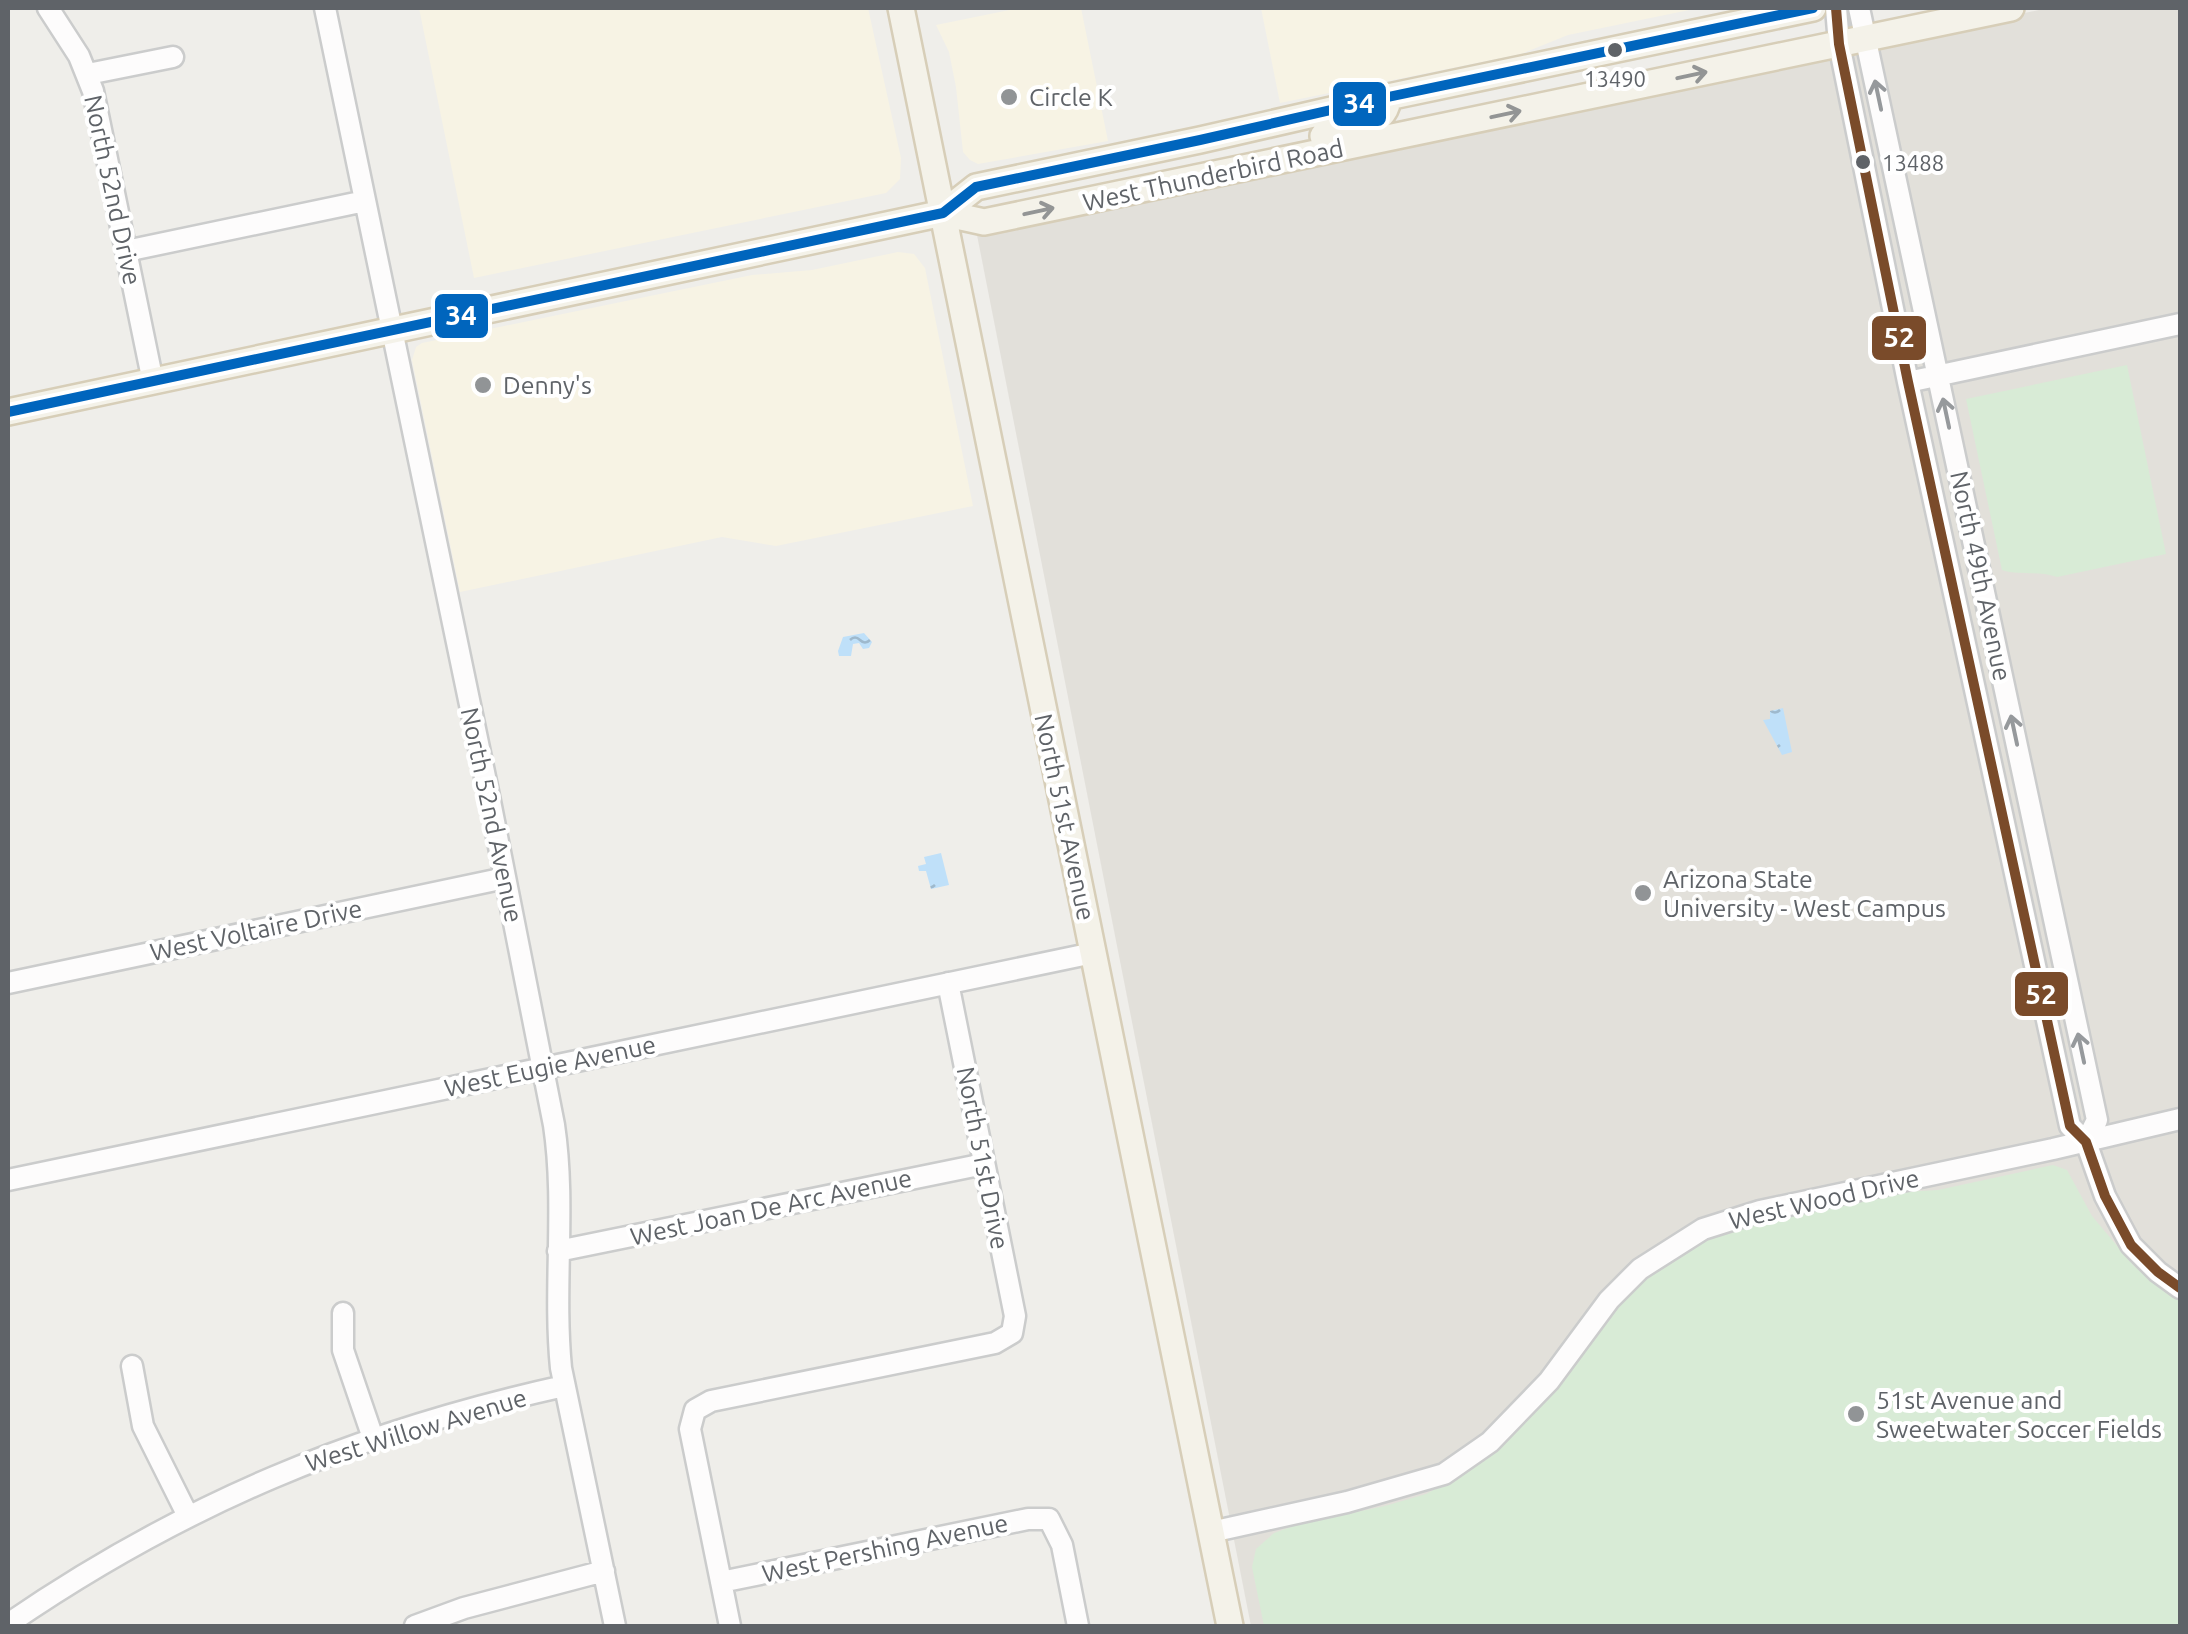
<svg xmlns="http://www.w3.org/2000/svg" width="2188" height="1634" viewBox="0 0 2188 1634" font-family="Ubuntu,sans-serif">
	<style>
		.commercial { fill: #f7f3e4 }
		.education { fill: #e2e0da }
		.grass { fill: #d8ebd6 }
		.water { fill: url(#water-ripples) }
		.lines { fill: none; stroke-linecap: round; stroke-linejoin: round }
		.minor-casing { stroke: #cbcccc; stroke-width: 25 }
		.major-casing { stroke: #d7ceb8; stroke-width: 30 }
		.minor { stroke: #fdfcfc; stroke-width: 20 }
		.major { stroke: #f4f2e9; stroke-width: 25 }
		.bus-1-casing { stroke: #fff; stroke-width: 18 }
		.bus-2-casing { stroke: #fff; stroke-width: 18 }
		.bus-1 { stroke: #7a4b2a; stroke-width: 10 }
		.bus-2 { stroke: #0065bd; stroke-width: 10 }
		.oneway { stroke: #939595 }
		.oneway2 { stroke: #96999c }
		.bus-dot { fill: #5f6368; stroke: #fff; stroke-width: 4 }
		.poi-dot { fill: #919496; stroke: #fff; stroke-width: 4 }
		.labels { text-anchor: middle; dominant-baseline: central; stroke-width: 8; stroke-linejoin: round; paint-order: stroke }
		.bus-label { font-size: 22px; fill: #5f6368; stroke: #fff }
		.poi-label { font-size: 25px; fill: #5f6368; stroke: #fff; text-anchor: start }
		.street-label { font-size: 25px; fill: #5f6368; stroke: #fff }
		.line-badge { stroke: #fff; stroke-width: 4 }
		.badge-label { font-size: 28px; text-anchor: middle; font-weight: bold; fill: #fff }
	</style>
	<defs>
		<pattern id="water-ripples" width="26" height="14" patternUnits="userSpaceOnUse" patternTransform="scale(2.5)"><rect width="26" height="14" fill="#bfe0f9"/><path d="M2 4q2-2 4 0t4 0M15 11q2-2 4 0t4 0" fill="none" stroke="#9eb9cd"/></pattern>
	</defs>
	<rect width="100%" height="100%" fill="#efeeea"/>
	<path class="commercial" d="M419,8H868L901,158L900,179L886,193L474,278Z
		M1019,8H1081L1108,141L978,164L970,160L963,152L956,87L949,52L936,25Z
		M1261,8H1699L1568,35L1521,54L1280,103Z
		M898,252L914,254L925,268L973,506L776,546L722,537L460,592L412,360L416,347L422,343L752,275L812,270Z"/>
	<path class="education" d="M2048,8H2180V1626H1251L977,235Z"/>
	<path class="grass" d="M2127,365L2166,554L2057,577C2039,570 2020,576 2002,570L1966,399Z
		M2053,1165L2067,1170L2092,1216L2134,1266L2180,1300V1626H1264L1252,1567L1256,1549L1274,1533L1299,1524L1385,1506L1426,1494L1461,1475L1490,1457L1516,1432L1548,1395L1601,1323L1634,1286L1668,1260L1733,1227L1869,1194L1938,1190Z"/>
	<path class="water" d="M864,633L872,642L869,648L863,649L859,643L853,644L851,656H839L838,651L843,637Z
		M1783,708L1792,752L1782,755L1763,720L1770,719V711Z
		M941,853L949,885L931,889L926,871H919L918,866L926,864L924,857Z"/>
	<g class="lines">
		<defs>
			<path id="minor" d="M48,8L79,56L93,91L153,382
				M325,8L489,796L554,1125C566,1205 553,1287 561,1368L615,1626
				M1836,8L1839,44L1908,382L2070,1126L2086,1142L2105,1196L2131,1245L2158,1272L2180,1288
				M1859,8L2097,1120L2086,1142
				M88,74L173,57
				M126,251L365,201
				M1908,382L2180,324
				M8,983L505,878
				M8,1180L1093,953
				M558,1251L984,1164
				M343,1313V1350L373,1438
				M132,1366L143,1426L188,1516
				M1211,1532L1347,1502L1444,1474L1490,1442L1549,1381L1609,1300L1640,1269L1703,1229L1760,1211L2053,1149L2180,1119
				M721,1582L1028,1519H1049L1062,1545L1078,1626
				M8,1624C183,1504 356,1432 564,1386
				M415,1626L464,1608L604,1571
				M730,1626L690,1429L695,1410L711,1401L995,1343L1012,1333L1015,1316L948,983"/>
			<path id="major" d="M901,8L1230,1626
				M1323,136C1347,131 1387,127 1388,97
				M943,213L984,222L2011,8
				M8,412L943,213L976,187L1200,140L1388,97L1813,8"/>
		</defs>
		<use href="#minor" class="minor-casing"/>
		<use href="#major" class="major-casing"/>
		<use href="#minor" class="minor"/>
		<use href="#major" class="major"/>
		<defs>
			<path id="bus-1" d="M1836,8L1839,44L1908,382L2070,1126L2086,1142L2105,1196L2131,1245L2158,1272L2180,1288"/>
			<path id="bus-2" d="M8,412L943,213L976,187L1200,140L1388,97L1813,8"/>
		</defs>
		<use href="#bus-1" class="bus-1-casing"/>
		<use href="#bus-2" class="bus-2-casing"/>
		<use href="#bus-1" class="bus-1"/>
		<use href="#bus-2" class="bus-2"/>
	</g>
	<defs><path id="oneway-shaft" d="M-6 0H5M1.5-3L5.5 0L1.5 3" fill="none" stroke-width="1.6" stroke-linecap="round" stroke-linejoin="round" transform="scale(2.5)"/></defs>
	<g class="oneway">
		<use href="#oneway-shaft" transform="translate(1692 75) rotate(-12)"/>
		<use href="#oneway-shaft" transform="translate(1506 114) rotate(-12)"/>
		<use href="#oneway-shaft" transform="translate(1039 211) rotate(-12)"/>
	</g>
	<g class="oneway2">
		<use href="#oneway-shaft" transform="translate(1878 95) rotate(-102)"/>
		<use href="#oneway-shaft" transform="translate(1946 413) rotate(-102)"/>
		<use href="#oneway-shaft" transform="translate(2014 730) rotate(-102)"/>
		<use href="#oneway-shaft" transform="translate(2081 1048) rotate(-102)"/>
	</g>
	<g class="bus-dot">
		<circle cx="1615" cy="50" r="9"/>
		<circle cx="1863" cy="162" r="9"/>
	</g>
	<g class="poi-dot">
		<circle cx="1009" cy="97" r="10"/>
		<circle cx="483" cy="385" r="10"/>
		<circle cx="1643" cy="893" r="10"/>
		<circle cx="1856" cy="1414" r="10"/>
	</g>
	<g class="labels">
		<g class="bus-label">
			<text x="1615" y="78">13490</text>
			<text x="1882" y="162" text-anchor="start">13488</text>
		</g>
		<g class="poi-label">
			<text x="1029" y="97">Circle K</text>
			<text x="503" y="385">Denny's</text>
			<text x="1663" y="879">Arizona State<tspan x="1663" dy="29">University - West Campus</tspan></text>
			<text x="1876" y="1400">51st Avenue and<tspan x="1876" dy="29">Sweetwater Soccer Fields</tspan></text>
		</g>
		<g class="street-label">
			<text transform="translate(1213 175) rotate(-12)">West Thunderbird Road</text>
			<text transform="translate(113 190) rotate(78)">North 52nd Drive</text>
			<text transform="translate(1981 576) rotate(78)">North 49th Avenue</text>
			<text transform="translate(492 815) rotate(78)">North 52nd Avenue</text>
			<text transform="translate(1065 817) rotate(78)">North 51st Avenue</text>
			<text transform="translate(256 930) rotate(-12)">West Voltaire Drive</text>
			<text transform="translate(550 1066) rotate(-12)">West Eugie Avenue</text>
			<text transform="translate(983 1158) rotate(79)">North 51st Drive</text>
			<text transform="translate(1824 1199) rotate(-13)">West Wood Drive</text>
			<text transform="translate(771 1207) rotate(-12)">West Joan De Arc Avenue</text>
			<text transform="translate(416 1430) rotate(-17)">West Willow Avenue</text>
			<text transform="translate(885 1548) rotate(-12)">West Pershing Avenue</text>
		</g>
	</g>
	<g class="line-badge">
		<rect x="1331" y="80" width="57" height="48" rx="10" fill="#0065bd"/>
		<rect x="433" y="292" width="57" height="48" rx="10" fill="#0065bd"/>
		<rect x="1870" y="314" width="58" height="48" rx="10" fill="#7a4b2a"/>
		<rect x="2013" y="970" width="57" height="48" rx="10" fill="#7a4b2a"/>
	</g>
	<g class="badge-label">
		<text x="1359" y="113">34</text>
		<text x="461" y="325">34</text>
		<text x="1899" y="347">52</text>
		<text x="2041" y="1004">52</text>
	</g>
	<rect width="2188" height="1634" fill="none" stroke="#5f6368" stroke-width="20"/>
</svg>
